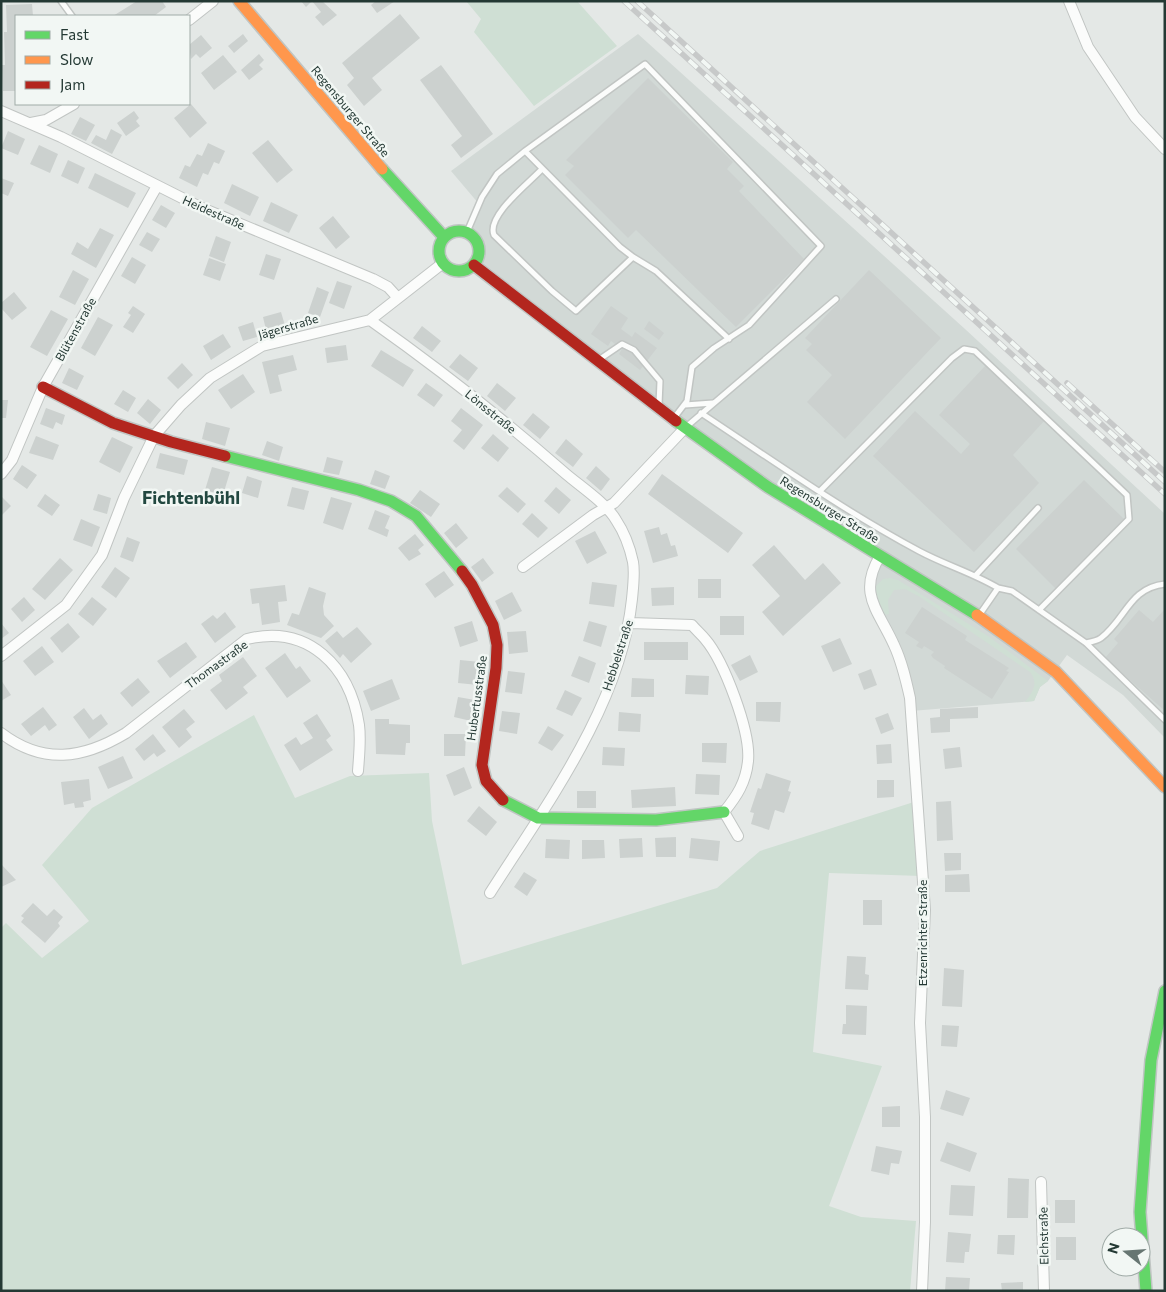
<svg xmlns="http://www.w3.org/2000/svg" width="1166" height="1292" viewBox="0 0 1166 1292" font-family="Commissioner,sans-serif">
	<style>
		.built { fill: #d2d9d6 }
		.green { fill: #cfdfd4 }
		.building { fill: #ccd1cf }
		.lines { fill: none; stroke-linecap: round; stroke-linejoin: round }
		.lane-casing { stroke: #c1c5c3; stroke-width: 8 }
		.street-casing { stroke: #c1c5c3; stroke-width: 12 }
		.fast-casing { stroke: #c0c5c3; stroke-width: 14 }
		.slow-casing { stroke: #c0c5c3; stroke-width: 14 }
		.jam-casing { stroke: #c0c5c3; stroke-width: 14 }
		.lane { stroke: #fbfcfb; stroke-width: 5 }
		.street { stroke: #fbfcfb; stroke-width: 10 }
		.fast { stroke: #63d668; stroke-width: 11 }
		.slow { stroke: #ff974d; stroke-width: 11 }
		.jam { stroke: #b3261e; stroke-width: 11 }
		.rail-casing { stroke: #c7c9c9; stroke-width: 5.5 }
		.rail { stroke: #f2f7f4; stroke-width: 4; stroke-dasharray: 11; stroke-linecap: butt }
		.labels { text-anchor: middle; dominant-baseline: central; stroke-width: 5; stroke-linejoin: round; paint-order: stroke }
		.street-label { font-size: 12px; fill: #243934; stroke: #f2f7f4 }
		.district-label { font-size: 18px; font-weight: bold; fill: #224840; stroke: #f2f7f4 }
	</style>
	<rect width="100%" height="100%" fill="#e4e8e6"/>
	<path class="built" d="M638,34L965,329L1165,514V738L1123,695L1067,655L1048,681L1040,687L1034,701L911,711L910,698L871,602L880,557L768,487L478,259L479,247L477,241L467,232L479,204L451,171Z"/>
	<path class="green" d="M466,1H577L617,46L534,106L474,32L481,19Z
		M890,578L898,580L988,636L1048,681L1040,687L1034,701L1025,702C1033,692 1039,683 1030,672L920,597L905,589L894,590L888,600L889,614L884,615L874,593V588L883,579Z
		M254,715L295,798L350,776L429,773L432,821L462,965L717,888L760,851L917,801L922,876L829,873L813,1052L882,1066L829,1206L861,1217L916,1221L910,1291H1V928L6,923L42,958L89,921L42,865L92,808Z"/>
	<path class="building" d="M137,1H162L166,7L154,16H113Z
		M301,1H322L337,15L323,26L315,17L321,12L312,1L306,7Z
		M376,1H395L377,13L371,5Z
		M32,4L33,16H16V91H3L2,65H5L4,32H7L6,5Z
		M400,14L420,38L372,78L382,90L364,106L347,85L354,78L342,63Z
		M243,34L248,41L234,53L228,46Z
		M201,35L212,48L200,58L196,54L191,59L189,45Z
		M259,54L264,60L259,65L263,69L249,80L241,70Z
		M223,55L237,72L214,90L201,73Z
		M441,65L493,134L461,158L451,145L462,136L420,80Z
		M648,78L733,162L727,169L744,186L739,191L804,259L736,327L636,230L628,238L565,175L574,166L566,160Z
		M191,104L207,123L190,138L174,118Z
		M134,111L139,118L136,121L140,126L126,136L117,123Z
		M80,117L95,125L86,141L71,134Z
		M111,129L122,135L112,154L91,143L96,135L106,140Z
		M8,131L25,139L18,155L1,148Z
		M268,140L293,170L277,183L252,153Z
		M208,143L225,151L219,164L214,162L208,175L203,173L197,187L179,178L185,165L190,167L197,154L202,156Z
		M39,145L58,154L50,173L30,164Z
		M68,160L85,168L78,184L61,176Z
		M95,173L136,193L128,208L88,188Z
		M1,178L14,183L8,196L1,193Z
		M232,184L259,197L250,216L224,203Z
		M271,202L298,215L289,233L263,221Z
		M161,205L175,213L166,228L152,220Z
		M333,216L350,237L336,249L319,228Z
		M100,228L114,235L96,268L71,254L77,242L88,249Z
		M147,232L160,239L152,252L139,245Z
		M216,236L231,242L224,262L209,256Z
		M266,254L281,259L274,280L259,275Z
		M132,257L146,265L135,284L121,276Z
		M209,258L226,264L220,281L203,275Z
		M73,270L89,279L75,305L59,297Z
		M869,270L941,338L845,439L807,402L832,375L806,350L812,344L805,338Z
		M337,281L352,286L344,309L329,303Z
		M317,287L329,292L320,317L308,313Z
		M14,292L27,308L12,320L1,308V303Z
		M133,306L145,314L133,333L123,327L131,315L128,313Z
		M611,306L628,318L621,329L632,337L635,332L657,348L640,370L619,354L622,349L611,341L608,346L591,334Z
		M51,310L68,319L47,356L30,347Z
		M281,312L286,329L267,334L263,317Z
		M98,317L113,325L95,356L81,348Z
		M649,321L664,333L659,340L644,329Z
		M253,322L257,337L243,341L238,327Z
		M422,326L441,341L432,352L413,338Z
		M223,334L231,347L211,360L203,346Z
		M346,345L348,360L327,363L325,348Z
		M381,350L414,370L403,387L371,366Z
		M460,354L478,368L468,381L449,367Z
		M293,355L297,370L278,375L282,391L270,394L262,362Z
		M182,363L193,375L178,389L167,378Z
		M986,365L1045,420L1013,455L1039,483L974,552L873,456L915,411L961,454L970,444L939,415Z
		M69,368L84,376L77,390L62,383Z
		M243,374L255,392L231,409L218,390Z
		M426,383L443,395L434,407L417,395Z
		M497,383L516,398L505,411L487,396Z
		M123,390L136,398L128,412L114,404Z
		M148,399L161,410L150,424L137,413Z
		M1,400H8L6,418H1Z
		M46,408L65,415L62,425L56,422L53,429L40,424Z
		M461,408L483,425L464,450L453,441L462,430L451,421Z
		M533,413L550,427L540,439L523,425Z
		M206,422L230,428L225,446L202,439Z
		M493,434L509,448L498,462L481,448Z
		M36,436L59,445L53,460L29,453Z
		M112,437L133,447L120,473L99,462Z
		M566,439L583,454L573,467L555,453Z
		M267,441L283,447L279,461L262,455Z
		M160,453L188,460L184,475L156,468Z
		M327,457L343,461L339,475L323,472Z
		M22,465L37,475L27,489L13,479Z
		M596,466L610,479L601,491L586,478Z
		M212,467L230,472L223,495L205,490Z
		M375,470L390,476L385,489L370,484Z
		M662,474L743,533L728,553L648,494Z
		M247,476L262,481L258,498L242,493Z
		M1084,480L1124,519L1056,589L1016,549Z
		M292,487L309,491L304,510L287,506Z
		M507,487L526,504L518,513L498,496Z
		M556,487L571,500L559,514L544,501Z
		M420,490L440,504L431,517L410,503Z
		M45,494L60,505L52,516L37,506Z
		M98,494L111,498L107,514L93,510Z
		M1,496L11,506L1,516Z
		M331,497L352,503L343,530L323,523Z
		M375,510L390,516L385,528L389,530L387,537L368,529Z
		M532,513L548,528L538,538L522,524Z
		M81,519L100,527L92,547L73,540Z
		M456,523L468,538L456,548L444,533Z
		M659,527L661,535L667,533L671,546L675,545L678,556L653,563L644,531Z
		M595,531L607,553L587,564L575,541Z
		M415,534L424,545L418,550L421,554L409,561L398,548Z
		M127,537L140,542L133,562L120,557Z
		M774,545L805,580L823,563L841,583L783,636L762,612L780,596L752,565Z
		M60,558L73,570L45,600L32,589Z
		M483,558L494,573L482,582L471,567Z
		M115,567L130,578L116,598L101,587Z
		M444,571L454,585L435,598L425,584Z
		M698,579H721V598H698Z
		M592,582L617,585L614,607L589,604Z
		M285,585L287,601L278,602L280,622L262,625L259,603L252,604L250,589Z
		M309,587L326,593L323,606L324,615L334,626L321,638L287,625L292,613L299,615Z
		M674,587V605L652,606L651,588Z
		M512,592L522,611L504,620L495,601Z
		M24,597L35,610L22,622L11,609Z
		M92,597L107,609L93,626L78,614Z
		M922,607L967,636L965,640L1009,668L1006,671L1009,672L992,699L944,668L945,666L933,658L931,655L934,652L924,646L922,649L916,646L919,642L905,633Z
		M1165,609V711L1105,658L1118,643L1114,639L1139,610L1153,622Z
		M225,612L236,627L215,643L201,624L213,615L217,619Z
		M720,616H744V635H720Z
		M472,621L478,641L460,647L454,627Z
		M589,621L607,626L601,647L583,641Z
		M1,623L9,633L1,639Z
		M68,623L80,637L62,653L50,638Z
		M357,627L372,644L351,663L343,654L340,658L325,641L337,631L343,638Z
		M526,631L528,652L509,654L507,632Z
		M840,638L852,664L833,672L821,646Z
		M186,642L197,657L170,678L157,661Z
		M644,642H688V660H644Z
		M42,646L54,662L35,676L23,661Z
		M285,653L296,669L300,666L311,681L287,698L265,668Z
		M750,655L758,672L740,681L731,665Z
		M579,656L596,663L589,683L571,676Z
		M243,657L257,676L243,687L248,693L226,710L210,690L222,681L219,675Z
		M460,660L480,662L478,685L458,683Z
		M871,669L877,685L864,690L858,674Z
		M508,671L525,673L522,694L505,692Z
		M686,675L709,676L708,695L685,694Z
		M138,678L150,692L132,707L120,693Z
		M632,678L654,679V697H631Z
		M392,679L400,699L371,711L363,691Z
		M1,680L11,695L1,701Z
		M565,690L582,698L572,716L556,709Z
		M458,697L475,700L471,721L454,717Z
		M756,702H781L780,722L756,721Z
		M43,707L57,725L49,731L45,725L31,736L21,724Z
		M978,707V718L950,719V732L931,733L930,718L940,717V709Z
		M84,708L93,720L101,714L108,724L89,739L73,717Z
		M184,709L195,722L186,729L192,737L179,748L162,727Z
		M502,711L520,713L517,734L499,731Z
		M619,712L641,714L640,732L618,731Z
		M888,713L894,729L881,734L875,718Z
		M317,714L331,736L326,740L333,750L300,771L284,745L296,737L301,745L313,738L303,723Z
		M375,719H389V724L410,725V743H406L405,755L376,754Z
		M548,726L564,735L552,751L538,743Z
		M153,734L166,751L157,757L154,753L144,761L135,749Z
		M444,734H466L465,756H444Z
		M702,743H727L726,763L702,762Z
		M891,744L892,763L877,764L876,745Z
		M603,747L625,748L624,766L602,765Z
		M960,747L962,767L945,769L943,749Z
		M123,756L133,778L108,789L98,767Z
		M464,767L472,788L454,796L446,775Z
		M766,773L791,781L788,791L791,792L784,813L775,810L769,830L751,824L754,813L750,812L758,788L761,789Z
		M696,774L720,775L719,795L695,794Z
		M89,779L91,800L83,802L84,807L75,808L74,803L64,805L61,782Z
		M877,780H894V797L877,798Z
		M675,787L676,806L632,808L631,790Z
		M577,791H596V808H577Z
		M951,801L953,840L937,841L936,802Z
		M479,806L497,822L486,836L467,821Z
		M676,837V857H656L655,838Z
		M642,838L643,857L620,858L619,839Z
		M691,838L720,841L718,861L689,858Z
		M546,839L570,840L569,859L545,858Z
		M582,840H604L605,858L582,859Z
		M944,853H961V870L945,871Z
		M1,864L16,880L1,887Z
		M524,872L537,880L527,896L514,887Z
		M969,874L970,892H945V875Z
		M863,900H882V925H863Z
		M33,903L47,916L54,909L63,917L58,923L60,926L45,943L21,922L24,918L21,916Z
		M847,956L866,957L865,974L869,975L868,990L845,989Z
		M944,968L964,970L962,1007L942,1006Z
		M846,1005L867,1006L866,1035L842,1034L843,1024H846Z
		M942,1025L959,1026L957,1047L941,1046Z
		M946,1090L970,1098L963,1116L940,1109Z
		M900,1106V1127H882V1107Z
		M947,1142L977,1153L970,1172L940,1161Z
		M876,1146L902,1151L899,1164L891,1163L889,1175L871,1171Z
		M1008,1178L1029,1179L1028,1218H1007Z
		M951,1185L975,1186L973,1216L949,1215Z
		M1055,1200H1075V1223H1055Z
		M948,1232L971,1234L969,1252H965L964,1263L946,1262Z
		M998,1235H1015L1014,1255L997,1254Z
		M1056,1237H1076V1260H1056Z
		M946,1277L970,1278L969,1291H945Z
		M1023,1282V1291H1002L1001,1283Z"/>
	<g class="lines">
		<defs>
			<path id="lane" d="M61,1L72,16
				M525,151L620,247L633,257L576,311L552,291L494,235C486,216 529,183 542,169
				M467,232L482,197L497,174L525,151L645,64L821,246L749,325L714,348L692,367L687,401L674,418
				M633,257L656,271L729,339
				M600,359L622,344L634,350L660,381L659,405
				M685,405L713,403
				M701,413C772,460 844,511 919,551C945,565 973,573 998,588L980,614
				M686,427L836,299
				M820,491L952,358L964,349L975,351L1127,495L1129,519L1039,610
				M976,575L1038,508
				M998,588L1012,591L1086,643L1165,720
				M1086,643C1091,642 1097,641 1101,638C1126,619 1129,588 1165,584"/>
			<path id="street" d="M1069,1L1088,47L1135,117L1165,149
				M189,20L213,1
				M1,111L61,137L202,208L373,279L388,287L398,298
				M31,123L46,120L74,104
				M370,320C438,368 503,419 566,474C580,486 607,504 616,520C624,532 630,548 633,562C635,573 633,588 632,599C621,705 546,805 490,893
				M1,474L12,460L43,387L157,186
				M880,556C857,594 879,611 894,645C902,662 906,680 910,698L925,910L920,1023L925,1117V1222L922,1291
				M523,567L593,515L614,503L685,428
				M630,623L692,625C696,630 701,634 705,639C724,661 751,732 748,761C746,782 737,796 724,812L738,836
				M1,656L66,605L102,555L124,498L154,436L181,405L210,378L262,346L370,320L443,263
				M1,733C43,765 83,759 126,733L247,639C309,624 350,667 359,725C361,740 359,756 358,771
				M1041,1182L1044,1291"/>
			<path id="fast" d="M382,169L444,237
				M439 251a20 20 0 1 1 40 0a20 20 0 1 1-40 0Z
				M676,421L768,487L977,615
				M225,456L359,490L391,501L416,516L462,571
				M503,800L538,818L656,820L724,812
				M1146,1291L1140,1212L1151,1060L1165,991"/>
			<path id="slow" d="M239,1L382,169
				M977,615L1056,672L1165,787"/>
			<path id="jam" d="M474,265L676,421
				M43,387L113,423L171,442L225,456
				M462,571L472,585L493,625L497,645L496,668L482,765L486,781L503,800"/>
		</defs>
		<use href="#lane" class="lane-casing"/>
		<use href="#street" class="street-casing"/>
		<use href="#fast" class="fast-casing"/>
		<use href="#slow" class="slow-casing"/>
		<use href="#jam" class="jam-casing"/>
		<use href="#lane" class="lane"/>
		<use href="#street" class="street"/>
		<use href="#fast" class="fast"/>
		<use href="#slow" class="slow"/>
		<use href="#jam" class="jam"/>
		<defs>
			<path id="rail" d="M624,1L1165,494
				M637,1L1165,482
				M1067,383L1165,472"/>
		</defs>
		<use href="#rail" class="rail-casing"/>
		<use href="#rail" class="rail"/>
	</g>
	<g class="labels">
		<g class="street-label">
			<text transform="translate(351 111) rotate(50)">Regensburger Straße</text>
			<text transform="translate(214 212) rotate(24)">Heidestraße</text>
			<text transform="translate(288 326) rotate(-16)">Jägerstraße</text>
			<text transform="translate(75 329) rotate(-61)">Blütenstraße</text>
			<text transform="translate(491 411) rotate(39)">Lönsstraße</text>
			<text transform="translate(830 509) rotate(32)">Regensburger Straße</text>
			<text transform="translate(617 655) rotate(-72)">Hebbelstraße</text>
			<text transform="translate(216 664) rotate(-36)">Thomastraße</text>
			<text transform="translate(476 698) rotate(-82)">Hubertusstraße</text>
			<text transform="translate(922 933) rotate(-90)">Etzenrichter Straße</text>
			<text transform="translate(1043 1236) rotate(-91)">Elchstraße</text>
		</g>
		<g class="district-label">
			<text x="191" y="497">Fichtenbühl</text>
		</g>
	</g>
	<rect width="1166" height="1292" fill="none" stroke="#243934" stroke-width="5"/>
	<rect x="15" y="15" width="175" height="90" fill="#f2f7f4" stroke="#a0aba7"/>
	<rect x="25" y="31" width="25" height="8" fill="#63d668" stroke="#a0aba7"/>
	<text x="60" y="40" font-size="15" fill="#243934">Fast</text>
	<rect x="25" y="56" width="25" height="8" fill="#ff974d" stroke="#a0aba7"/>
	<text x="60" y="65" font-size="15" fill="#243934">Slow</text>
	<rect x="25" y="81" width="25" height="8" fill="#b3261e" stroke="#a0aba7"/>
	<text x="60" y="90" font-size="15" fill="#243934">Jam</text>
	<g transform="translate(1126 1252) rotate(287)"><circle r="24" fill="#f2f7f4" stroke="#a0aba7"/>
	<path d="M0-4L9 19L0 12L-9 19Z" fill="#677672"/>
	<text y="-8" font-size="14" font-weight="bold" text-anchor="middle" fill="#243934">N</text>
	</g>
</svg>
